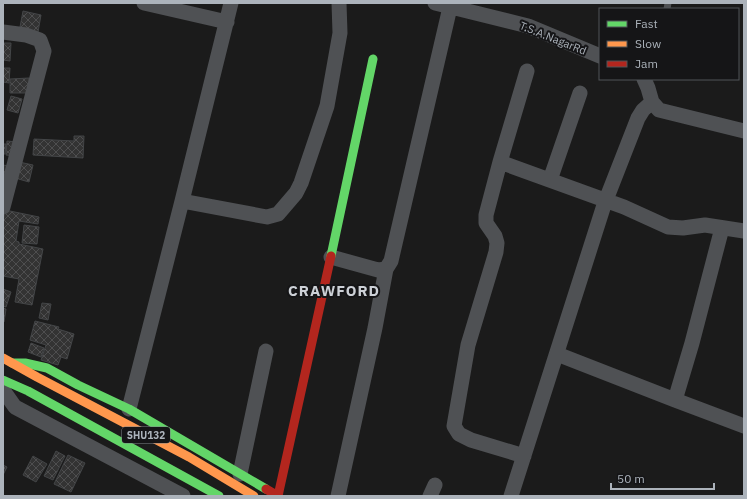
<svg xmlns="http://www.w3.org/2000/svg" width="747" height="499" viewBox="0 0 747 499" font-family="'IBM Plex Sans',sans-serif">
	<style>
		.building { fill: url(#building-cross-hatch); stroke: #434547 }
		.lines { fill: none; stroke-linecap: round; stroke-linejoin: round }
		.lane { stroke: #4f5154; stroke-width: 7 }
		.street { stroke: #4f5154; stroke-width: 15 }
		.fast { stroke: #63d668; stroke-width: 9 }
		.slow { stroke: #ff974d; stroke-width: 9 }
		.jam { stroke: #b3261e; stroke-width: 9 }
		.labels { text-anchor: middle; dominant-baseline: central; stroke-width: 4; stroke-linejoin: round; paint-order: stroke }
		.shield { fill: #151517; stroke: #7f848a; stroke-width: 1 }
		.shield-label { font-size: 10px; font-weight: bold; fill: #acb3bb }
		.street-label { font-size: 11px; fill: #acb3bb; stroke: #151517 }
		.district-label { font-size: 15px; font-weight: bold; letter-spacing: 1px; fill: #cdd1d7; stroke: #151517 }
	</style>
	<defs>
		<pattern id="building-cross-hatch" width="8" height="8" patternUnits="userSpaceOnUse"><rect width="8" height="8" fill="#333"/><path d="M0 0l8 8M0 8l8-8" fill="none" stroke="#4e4e4f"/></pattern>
	</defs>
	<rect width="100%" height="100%" fill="#1b1b1b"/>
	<path class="building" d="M23,11L41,15L38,32L20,27Z
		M3,43H11L10,61L3,60Z
		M3,68H10L9,83L3,82Z
		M29,78V93H10V79Z
		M11,96L22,99L18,113L7,110Z
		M74,136H84L83,158L33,155L34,139L74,141Z
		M7,141L17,142L16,156L6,155Z
		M3,144H6L5,154H3Z
		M19,162L33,165L29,182L15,178Z
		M3,165L9,166L3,184Z
		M5,210L39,217L38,224L19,221L16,241L19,242V244L43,249L32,305L15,302L19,279L3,276V222Z
		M24,225L39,227L37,244L22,243Z
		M3,289L11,292L6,307L3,306Z
		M42,303L51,304L48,320L39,318Z
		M3,308L6,309L4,322H3Z
		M35,321L59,327L58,329L74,334L67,359L61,357L58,365L41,360L46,345L30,340Z
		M31,343L44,348L41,357L28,352Z
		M56,451L65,456L53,480L44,476Z
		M68,455L85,463L71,492L54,484Z
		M33,456L47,464L36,482L23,475Z
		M3,465L7,467L3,475Z"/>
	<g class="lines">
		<path class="lane" d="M667,9L668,3"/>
		<path class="street" d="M144,3L227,22
			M435,3L528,26L600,56
			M3,32L26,35L40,40L44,51L3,207
			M644,79L648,88L652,102L659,110L744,131
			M500,162L624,207L668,227L683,228L705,225L744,231
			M550,180L580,93
			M182,201L267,217L278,214L296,193L301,183L327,106L340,33L339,3
			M331,257L378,270L386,269L391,261L451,3
			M557,354L675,400L744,426
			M3,390L15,407L183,496
			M675,400L692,343L722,228
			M129,409L182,201L231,3
			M524,456L471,440L459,434L454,426L468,345L496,252L497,243L495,236L486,223V215L500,162L527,71
			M240,474L266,351
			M338,496L375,328L386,269
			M430,496L435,485
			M511,496L604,205L638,118L643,110L652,102"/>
		<path class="fast" d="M331,256L373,59
			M12,363H25L47,368L78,385L129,409L266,489
			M3,380L28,391L219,496"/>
		<path class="slow" d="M3,358L37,377L189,457L254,496"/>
		<path class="jam" d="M266,489L278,496L331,256"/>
	</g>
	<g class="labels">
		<rect class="shield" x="122" y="427" width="48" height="16" rx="3"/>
		<g class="shield-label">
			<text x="146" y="435">SHU132</text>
		</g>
		<g class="street-label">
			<text transform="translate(553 38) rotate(22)">T.S.A.NagarRd</text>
		</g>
		<g class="district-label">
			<text x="334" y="290">CRAWFORD</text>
		</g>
	</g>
	<rect width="747" height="499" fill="none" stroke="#acb3bb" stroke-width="8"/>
	<rect x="599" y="8" width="140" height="72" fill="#151517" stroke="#515459"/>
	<rect x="607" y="21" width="20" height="6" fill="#63d668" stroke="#515459"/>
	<text x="635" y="28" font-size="12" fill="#acb3bb">Fast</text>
	<rect x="607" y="41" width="20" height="6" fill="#ff974d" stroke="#515459"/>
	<text x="635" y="48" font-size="12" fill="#acb3bb">Slow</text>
	<rect x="607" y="61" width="20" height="6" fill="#b3261e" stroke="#515459"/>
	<text x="635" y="68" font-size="12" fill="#acb3bb">Jam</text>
	<path d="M611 483v6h103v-6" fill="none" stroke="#acb3bb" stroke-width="2"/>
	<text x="617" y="483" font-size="12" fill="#acb3bb" stroke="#151517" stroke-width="3" paint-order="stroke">50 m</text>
</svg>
